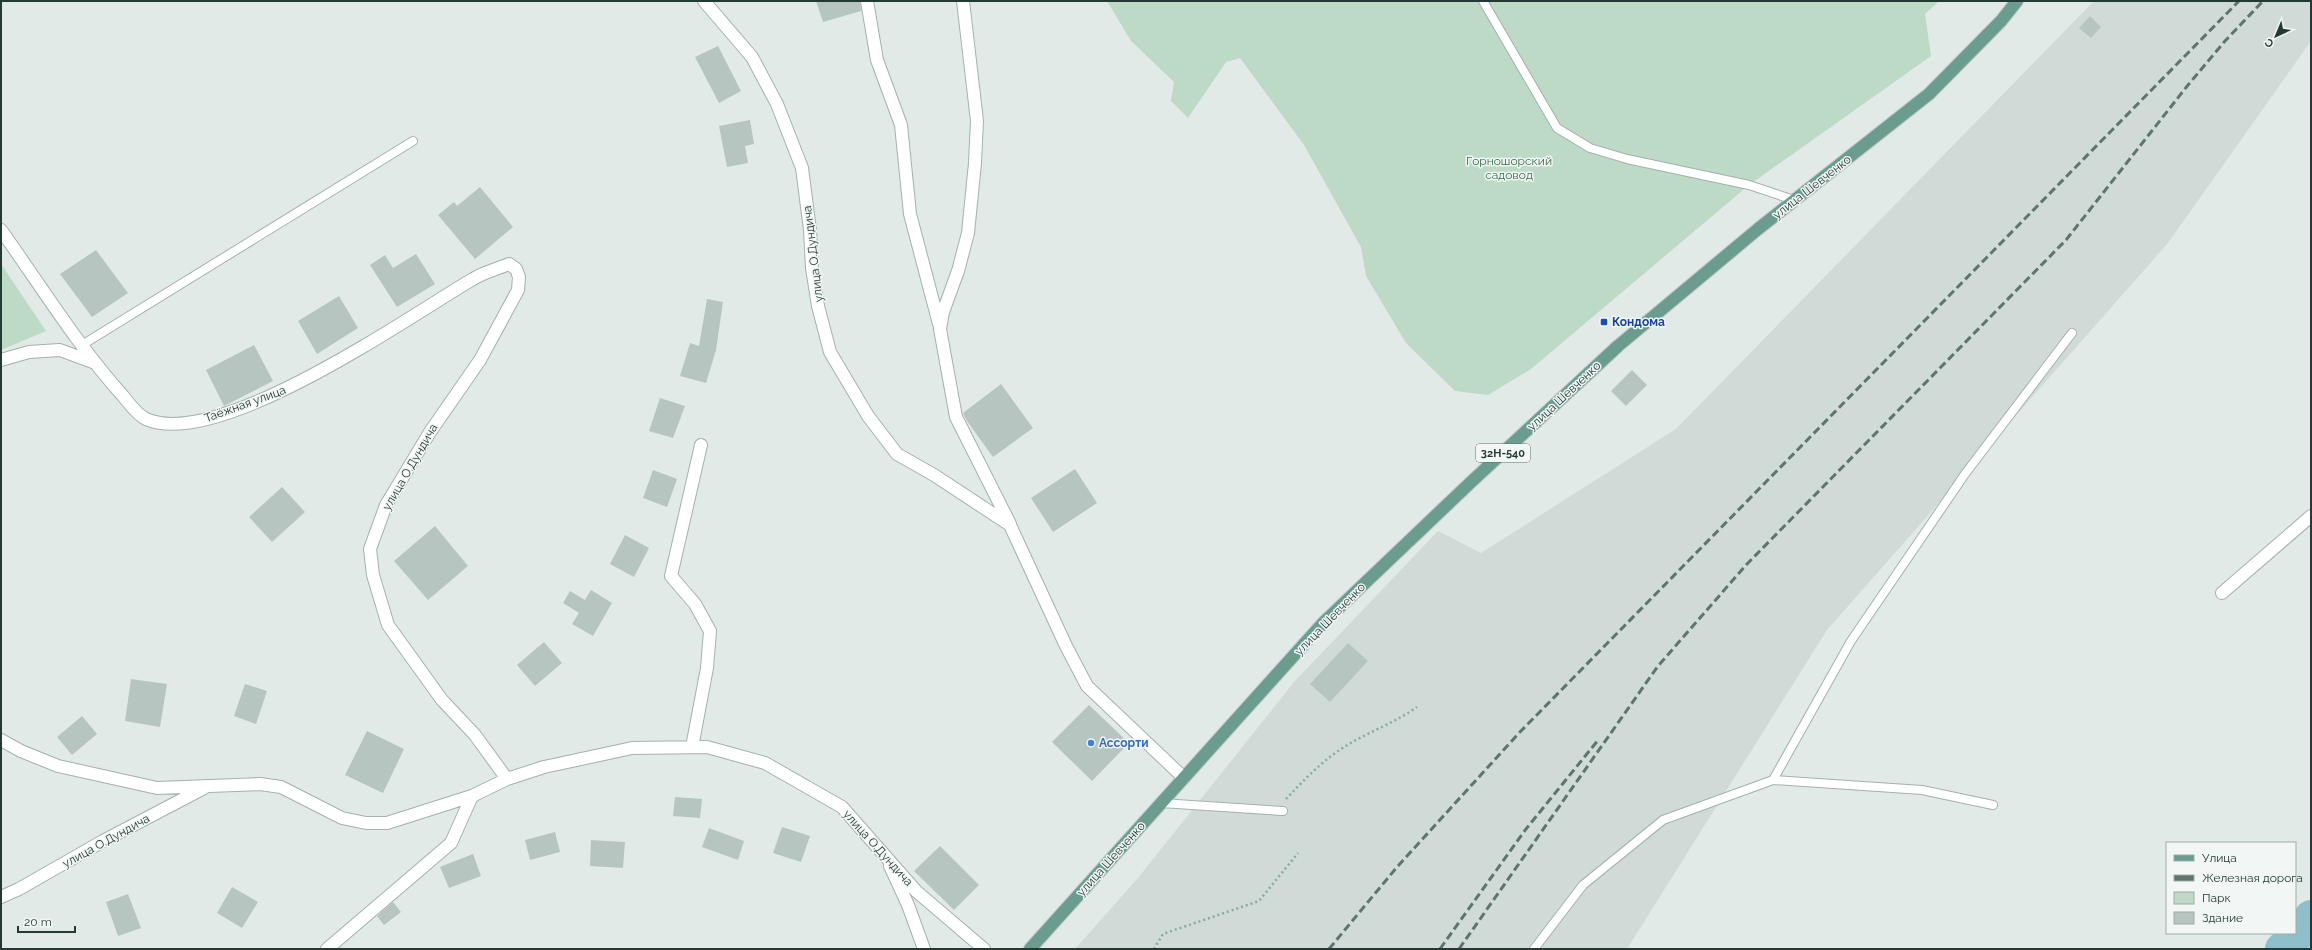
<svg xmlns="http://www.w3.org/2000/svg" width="2312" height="950" viewBox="0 0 2312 950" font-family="Raleway,sans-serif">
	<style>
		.built { fill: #d0dad6 }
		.green { fill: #bcdac5 }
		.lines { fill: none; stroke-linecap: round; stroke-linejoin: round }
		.river { stroke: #8ebfca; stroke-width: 34 }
		.building { fill: #b7c5c0 }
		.service-casing { stroke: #a4b1ae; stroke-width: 10 }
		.minor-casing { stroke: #a4b1ae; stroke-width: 14 }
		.primary-casing { stroke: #bdc4c2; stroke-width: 14 }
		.path { stroke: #85aba0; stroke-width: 2.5; stroke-dasharray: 2 3; stroke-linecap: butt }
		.service { stroke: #fff; stroke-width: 8 }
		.minor { stroke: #fff; stroke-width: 12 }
		.primary { stroke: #6a9c90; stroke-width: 12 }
		.rail { stroke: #5e756f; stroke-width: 3; stroke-dasharray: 8 4; stroke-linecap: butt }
		.transit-dot { fill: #1a4fb4; stroke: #f2f7f5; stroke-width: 1.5 }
		.shop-dot { fill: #3f7fe0; stroke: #f2f7f5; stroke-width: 1.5 }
		.labels { text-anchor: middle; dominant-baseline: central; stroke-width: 3; stroke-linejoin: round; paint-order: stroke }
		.shield { fill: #f2f7f5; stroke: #61726e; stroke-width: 1 }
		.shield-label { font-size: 11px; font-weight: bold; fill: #233934 }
		.park-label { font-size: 12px; fill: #326c4a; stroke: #f2f7f5 }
		.street-label { font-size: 12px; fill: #233934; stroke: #f2f7f5 }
		.transit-label { font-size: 12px; font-weight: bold; fill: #164399; stroke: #f2f7f5; text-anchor: start }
		.shop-label { font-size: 12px; font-weight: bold; fill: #366cbe; stroke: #f2f7f5; text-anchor: start }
	</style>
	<rect width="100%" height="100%" fill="#e1eae7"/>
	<path class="built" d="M2099,1H2311V41L2168,243L1827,630L1627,949H1075L1138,878L1294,682L1438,531L1481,553L1676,429L2092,3Z"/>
	<path class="green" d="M1107,1H1939L1925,14L1931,56L1749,185L1531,369L1488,395L1455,391L1406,343L1366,276L1361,247L1304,145L1240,58L1226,62L1188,118L1171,101L1174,82L1131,41Z
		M1,264L46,331L1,350Z"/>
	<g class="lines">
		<path class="river" d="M2282,949L2304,929L2311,917"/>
	</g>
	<path class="building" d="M816,1H860L861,11L823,22Z
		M2090,16L2101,27L2091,38L2079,28Z
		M718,46L741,91L719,103L695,57Z
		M750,120L754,144L745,146L748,163L727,167L719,126Z
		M480,187L513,227L475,259L438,215L454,202L457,206Z
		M96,250L128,293L92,317L60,274Z
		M416,254L435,284L397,307L370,265L385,255L393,268Z
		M339,296L358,328L317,354L298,321Z
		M707,299L723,302L716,350L706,383L680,376L690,343L699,346Z
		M254,345L273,381L224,406L206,370Z
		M1632,370L1647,385L1626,406L1611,391Z
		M1001,384L1033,428L993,457L967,421L963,413Z
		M660,398L685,406L673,438L649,431Z
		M1075,469L1097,503L1053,532L1031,498Z
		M653,470L677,479L667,507L643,498Z
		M282,487L305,512L272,542L249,517Z
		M435,526L468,566L428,600L394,561Z
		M625,535L649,548L634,577L610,564Z
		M591,590L612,603L593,636L572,624L579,613L563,603L570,591L585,600Z
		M544,642L562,663L535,686L517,665Z
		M1348,643L1368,661L1330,702L1310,684Z
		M131,679L167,684L160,727L125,721Z
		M245,684L267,691L256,724L234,716Z
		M1089,705L1129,743L1092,781L1052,742Z
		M82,716L97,734L72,755L57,737Z
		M367,731L404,749L383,793L345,775Z
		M675,797L702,799L700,818L673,816Z
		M782,827L810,836L801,862L773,853Z
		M709,828L744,841L738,860L702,847Z
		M555,832L560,852L530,860L525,840Z
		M591,840L625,842L623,868L590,866Z
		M940,846L979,885L954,910L914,871Z
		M473,854L481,876L449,888L440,867Z
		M232,887L258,902L242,928L217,913Z
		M128,894L141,928L118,936L106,902Z
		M393,902L401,912L384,925L377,916Z"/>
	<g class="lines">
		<defs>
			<path id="service" d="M1483,1L1557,128L1590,148L1627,159L1749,185L1794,200
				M82,345L413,141
				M1773,780L1851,641L1965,474L2072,333
				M1161,803L1283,811
				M1534,949L1583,885L1663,820L1773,780L1922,790L1993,805"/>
			<path id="minor" d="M704,1L752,57L777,104L802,168L810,230L812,268L818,306L830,352L868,416L897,454L934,475L1010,525L1066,646L1087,686L1184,778
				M867,1L877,60L901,125L910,214L939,324
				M963,1L977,121L975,163L968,233L958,271L943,312L940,329L956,417L1010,524
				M1,230C41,286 77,345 123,396C129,403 137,415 146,419C218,451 408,317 473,279C484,272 497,269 509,264L516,269L519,277L518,290L480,360L430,432L386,505L370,549L373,575L388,625L442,700L475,735L507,779
				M1,360L29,352L60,350L95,363
				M2222,593L2311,516
				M1,740L21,751L58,766L157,788L260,784L281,787L342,818L366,823H387L475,795
				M692,747L707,668L710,631L695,604L671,576L701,445
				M890,866L908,905L924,949
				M1,897L19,889L103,841L206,787
				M327,949L451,843L472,796L507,779L544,767L632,748L707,747L765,763L842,807L916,891L984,949"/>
			<path id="primary" d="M1030,949L1324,622L1470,483L1618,346L1758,229L1929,94L2001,21L2017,1"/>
		</defs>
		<use href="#service" class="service-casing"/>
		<use href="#minor" class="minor-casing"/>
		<use href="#primary" class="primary-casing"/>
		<path class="path" d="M1286,799C1303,781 1320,763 1341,749C1365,733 1393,724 1417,707
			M1154,949L1163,934L1259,901L1298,853"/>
		<use href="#service" class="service"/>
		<use href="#minor" class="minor"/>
		<use href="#primary" class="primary"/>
		<path class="rail" d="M1329,949L1397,867L1519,733L2239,1
			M1440,949L1526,829L1599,739
			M1459,949L1658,666L1747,564L2066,240L2188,85L2225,41L2263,1"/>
	</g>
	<rect class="transit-dot" x="1600" y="318" width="8" height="8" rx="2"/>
	<circle class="shop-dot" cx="1091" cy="743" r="4"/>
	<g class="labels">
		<rect class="shield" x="1476" y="444" width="54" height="18" rx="3"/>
		<g class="shield-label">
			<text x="1503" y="453">32Н-540</text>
		</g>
		<g class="park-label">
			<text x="1509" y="161">Горношорский<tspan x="1509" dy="14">садовод</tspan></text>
		</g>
		<g class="street-label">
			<text transform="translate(1812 187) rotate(-38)">улица Шевченко</text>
			<text transform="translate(813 254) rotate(-97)">улица О.Дундича</text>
			<text transform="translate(1564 396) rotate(-43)">улица Шевченко</text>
			<text transform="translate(245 404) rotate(-20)">Таёжная улица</text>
			<text transform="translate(410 467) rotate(-60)">улица О.Дундича</text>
			<text transform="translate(1330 619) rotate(-46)">улица Шевченко</text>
			<text transform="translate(106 841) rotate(-29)">улица О.Дундича</text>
			<text transform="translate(878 848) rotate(48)">улица О.Дундича</text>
			<text transform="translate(1111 859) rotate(-48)">улица Шевченко</text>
		</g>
		<g class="transit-label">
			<text x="1612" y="322">Кондома</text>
		</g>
		<g class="shop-label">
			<text x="1099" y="743">Ассорти</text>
		</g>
	</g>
	<rect width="2312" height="950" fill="none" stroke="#233934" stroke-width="4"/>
	<rect x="2166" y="842" width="130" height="92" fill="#f2f7f5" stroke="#9faba8"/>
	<rect x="2174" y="855" width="20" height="6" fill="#6a9c90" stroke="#9faba8"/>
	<text x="2202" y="862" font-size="12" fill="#233934">Улица</text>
	<rect x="2174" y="875" width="20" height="6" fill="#5e756f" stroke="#9faba8"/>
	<text x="2202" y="882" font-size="12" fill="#233934">Железная дорога</text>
	<rect x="2174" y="892" width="20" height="12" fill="#bcdac5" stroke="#9faba8"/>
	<text x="2202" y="902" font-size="12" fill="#233934">Парк</text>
	<rect x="2174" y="912" width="20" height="12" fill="#b7c5c0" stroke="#9faba8"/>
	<text x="2202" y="922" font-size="12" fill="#233934">Здание</text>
	<g transform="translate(2276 36) rotate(224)" stroke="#f2f7f5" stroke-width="3" paint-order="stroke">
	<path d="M0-3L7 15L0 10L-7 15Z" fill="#233934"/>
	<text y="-6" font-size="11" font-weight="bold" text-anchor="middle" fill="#233934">С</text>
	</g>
	<path d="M18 926v6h57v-6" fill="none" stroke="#233934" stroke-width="2"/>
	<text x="24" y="926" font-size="12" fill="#233934" stroke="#f2f7f5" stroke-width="3" paint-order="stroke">20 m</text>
</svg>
